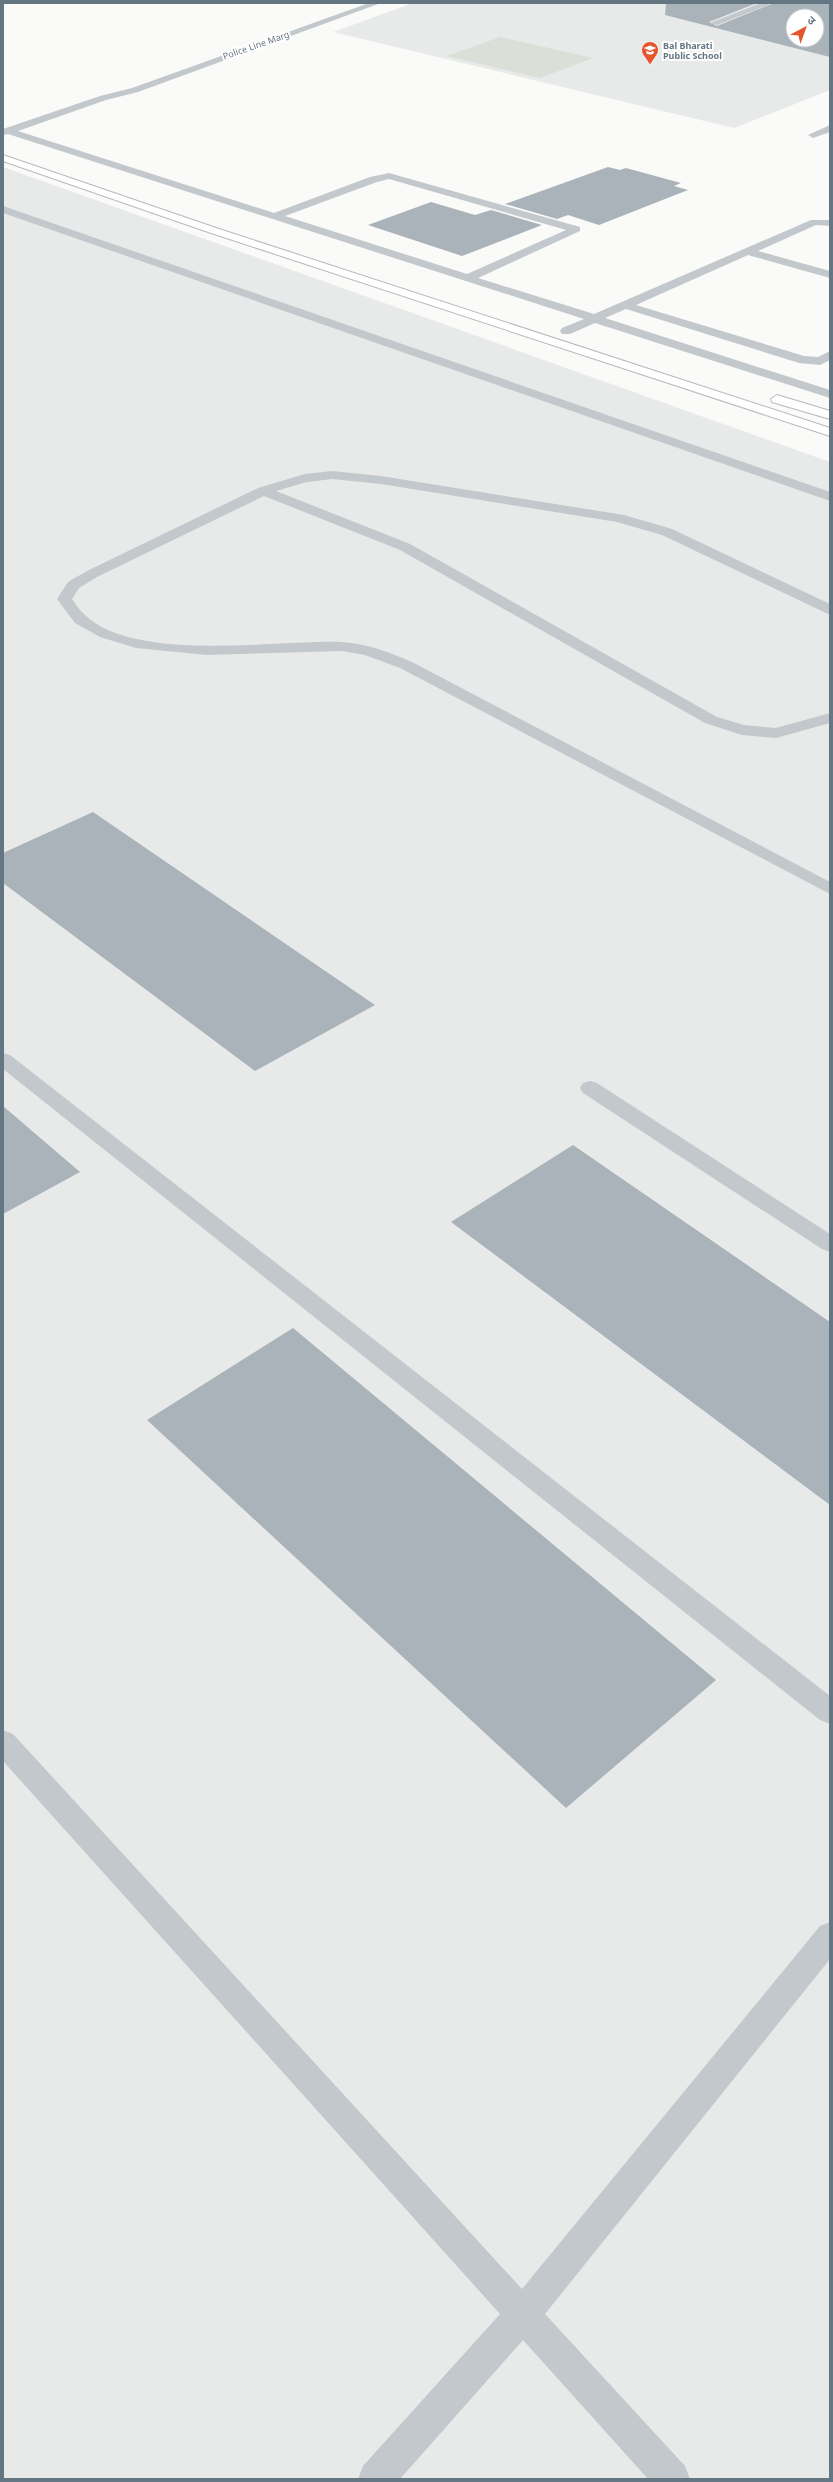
<svg xmlns="http://www.w3.org/2000/svg" width="833" height="2482" viewBox="0 0 833 2482" font-family="'Noto Sans','Noto Sans Devanagari',sans-serif">
	<style>
		.built { fill: #e8e9e9; fill-rule: evenodd }
		.green { fill: #dadfd7 }
		.building { fill: #aab3b9; fill-rule: evenodd }
		.lines { fill: none; stroke-linecap: round; stroke-linejoin: round }
		.major-casing { stroke: #b5babe; stroke-width: 2 }
		.minor { fill: #c3c8cc; fill-rule: evenodd }
		.major { fill: #fff; fill-rule: evenodd }
		.labels { text-anchor: middle; dominant-baseline: central; stroke-width: 4; stroke-linejoin: round; paint-order: stroke }
		.far-street-label { font-size: 9px; fill: #657683; stroke: #fff }
		.far-poi-label { font-size: 9px; font-weight: bold; fill: #657683; stroke: #fff; text-anchor: start }
	</style>
	<rect width="100%" height="100%" fill="#fafaf8"/>
	<path class="built" d="M413,3H830V90L734,128L333,32ZM793,16H817V40H793Z
		M3,167L830,462V2479H3Z"/>
	<path class="green" d="M500,37L593,58L540,78L447,56Z"/>
	<path class="building" d="M666,3H757L709,22L717,26L774,3H830V57L665,15ZM793,16H817V40H793Z
		M608,167L620,170L626,168L681,183L674,186L688,190L599,225L568,215L557,219L505,204Z
		M431,202L475,215L491,210L542,225L462,256L368,225Z
		M93,812L375,1005L255,1071L3,883V853Z
		M3,1106L80,1172L3,1214Z
		M573,1145L830,1322V1505L451,1222Z
		M293,1328L716,1680L566,1808L147,1420Z"/>
	<g class="lines">
		<defs>
			<path id="major" d="M3,155L219,229L830,428V436L211,233L3,161Z
				M777,395L830,411V419L772,402L771,399Z"/>
		</defs>
		<use href="#major" class="major-casing"/>
		<path class="minor" d="M369,3H381L138,92L106,100L18,131L274,213L370,177L389,173L580,227V231L478,278L594,314L811,220H830V226L816,225L758,251L830,271V278L748,255L636,305L804,356L818,357L830,351V360L820,365L799,363L626,309L605,318L830,390V398L595,323L570,334H562L560,331L562,328L584,319L8,134L3,135V129L100,96L132,88ZM389,179L566,230L467,274L285,216L377,182Z
			M761,3H773L717,25L710,23Z
			M830,125V132L813,138L808,135Z
			M3,206L830,492V501L3,213Z
			M332,471L381,476L624,515L672,529L830,604V615L662,535L617,522L381,484L332,479L307,482L276,491L410,544L717,717L744,725L776,728L830,713V723L776,738L742,735L705,723L400,550L264,496L97,577L79,588L72,599C76,604 80,611 85,615C135,663 278,640 342,642C367,644 389,652 412,662L830,882V894L400,668L365,655L342,651L207,655L136,648L100,637L75,623L57,599L68,582L87,571L258,488L305,474Z
			M3,1053L10,1055L830,1696V1724L820,1720L3,1069Z
			M590,1081L597,1083L830,1234V1252L822,1249L583,1093L580,1088L583,1083Z
			M3,1730L13,1734L522,2289L820,1926L830,1922V1959L545,2314L685,2466L690,2479H648L523,2340L400,2479H358L363,2466L500,2314L3,1761Z"/>
		<use href="#major" class="major"/>
	</g>
	<defs>
		<symbol id="school-pin" viewBox="-11 -11 22 30"><path d="M0 17L-7.5 6A9.5 9.5 0 1 1 7.5 6Z" fill="#e4572e" stroke="#fff"/><path d="M0-5L7-2L0 1L-7-2ZM-4 1L0 2.5L4 1V4Q0 6-4 4Z" fill="#fff"/></symbol>
	</defs>
	<g fill-rule="evenodd">
		<use href="#school-pin" x="640" y="40" width="20" height="27"/>
	</g>
	<g class="labels">
		<g class="far-street-label">
			<text transform="translate(256 45) rotate(-19)">Police Line Marg</text>
		</g>
		<g class="far-poi-label">
			<text x="663" y="45">Bal Bharati<tspan x="663" dy="10">Public School</tspan></text>
		</g>
	</g>
	<rect width="833" height="2482" fill="none" stroke="#657683" stroke-width="8"/>
	<g transform="translate(805 28) rotate(41)"><circle r="19" fill="#ffffff" stroke="#c1c8cd"/>
	<path d="M0-3L7 15L0 10L-7 15Z" fill="#e4572e"/>
	<text y="-6" font-size="11" font-weight="bold" text-anchor="middle" fill="#657683">उ</text>
	</g>
</svg>
